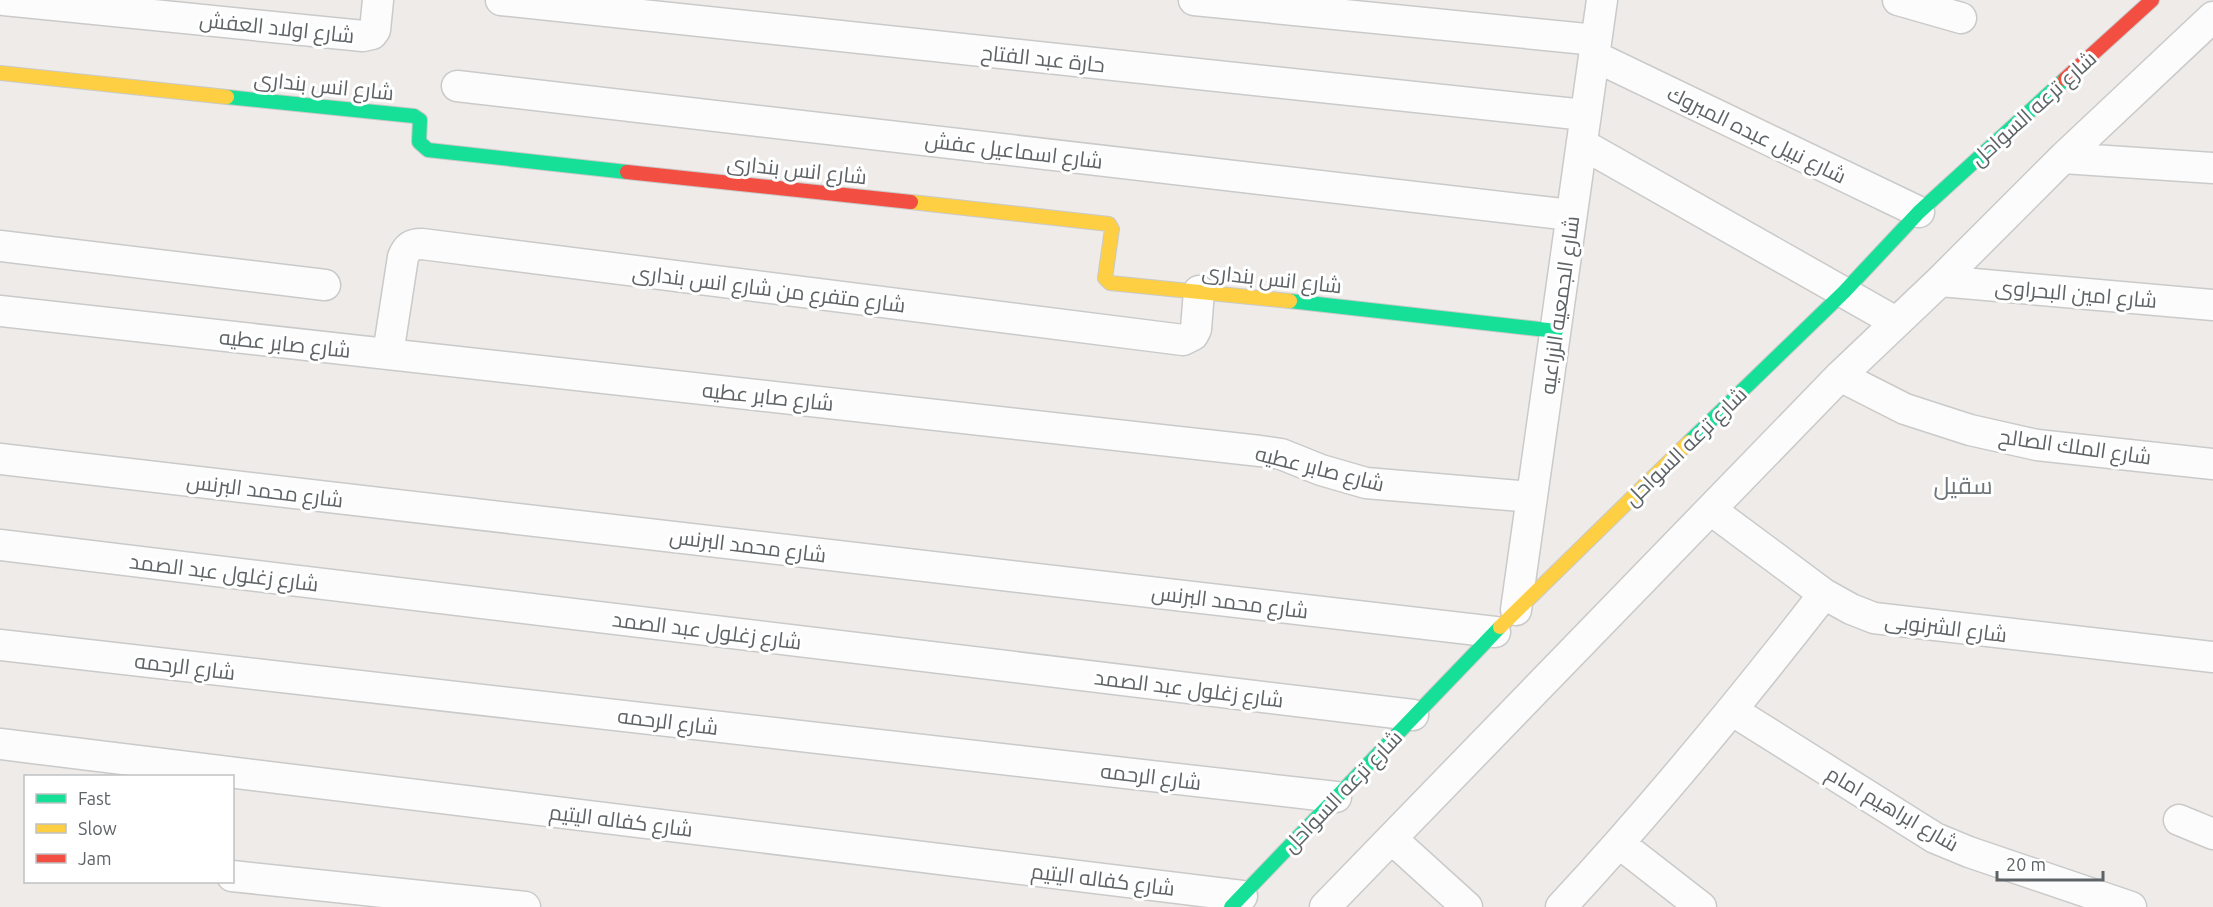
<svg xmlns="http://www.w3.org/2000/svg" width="2213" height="907" viewBox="0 0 2213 907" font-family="Ubuntu,Cairo,sans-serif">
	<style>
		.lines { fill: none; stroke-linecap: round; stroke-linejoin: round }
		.street-casing { stroke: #cacaca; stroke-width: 33 }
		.fast-casing { stroke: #c9c9c9; stroke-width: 16 }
		.slow-casing { stroke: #c9c9c9; stroke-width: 16 }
		.jam-casing { stroke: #c9c9c9; stroke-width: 16 }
		.street { stroke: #fcfcfc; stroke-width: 30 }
		.fast { stroke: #16e098; stroke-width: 14 }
		.slow { stroke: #ffcf43; stroke-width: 14 }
		.jam { stroke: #f24e42; stroke-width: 14 }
		.labels { text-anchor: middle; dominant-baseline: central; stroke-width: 6; stroke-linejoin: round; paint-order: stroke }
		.street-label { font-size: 21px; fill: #5e6366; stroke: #fff }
		.quarter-label { font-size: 24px; fill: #6f7578; stroke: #fff }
	</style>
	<rect width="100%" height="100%" fill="#eeebe8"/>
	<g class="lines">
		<defs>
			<path id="street" d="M4,0L363,36L372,34L375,30L378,0
				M501,0L1585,115
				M1194,0L1596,40
				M1898,0L1961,18
				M1594,56L1919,212
				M457,86L1571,215
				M1582,144L1896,322
				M2063,158L2213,168
				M0,246L325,285
				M1940,281L2213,305
				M0,311L1260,451L1281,454L1321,470L1366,483L1532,497
				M388,354L403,257C407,247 411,244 422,244L1183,340L1193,335L1196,329L1199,291
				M1840,376L1905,409L1970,430L2037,445L2213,464
				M0,459L1495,632
				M1711,510L1824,594L1851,609L1874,618L2213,657
				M0,545L1413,715
				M1516,610L1602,0
				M0,645L1336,797
				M1733,711L1935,838L1969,852L2131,907
				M0,744L1242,896
				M2179,820L2213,834
				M1392,839L1467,907
				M1620,844L1701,907
				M232,876L525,907
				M1325,907L1840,376L1940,281L2063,158L2213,17
				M1561,907C1654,807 1740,702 1824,594"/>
			<path id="fast" d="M227,97L414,116L420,120L419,142L428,150L627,172
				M1290,301L1556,331
				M1689,442L1844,292L1919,212L2065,79
				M1231,907L1500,627"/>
			<path id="slow" d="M0,73L227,97
				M911,202L1109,224L1112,229L1105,278L1110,283L1290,301
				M1500,627L1689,442"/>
			<path id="jam" d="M2065,79L2152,0
				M627,172L911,202"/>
		</defs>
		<use href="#street" class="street-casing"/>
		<use href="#fast" class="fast-casing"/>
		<use href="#slow" class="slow-casing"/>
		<use href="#jam" class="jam-casing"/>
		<use href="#street" class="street"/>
		<use href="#fast" class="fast"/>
		<use href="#slow" class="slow"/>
		<use href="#jam" class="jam"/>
	</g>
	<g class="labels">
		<g class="street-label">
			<text transform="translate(277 27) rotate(6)">شارع اولاد العفش</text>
			<text transform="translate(1043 58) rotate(6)">حارة عبد الفتاح</text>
			<text transform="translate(324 85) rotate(6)">شارع انس بندارى</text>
			<text transform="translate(2033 108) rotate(-42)">شارع ترعه السواحل</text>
			<text transform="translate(1757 134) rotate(26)">شارع نبيل عبده المبروك</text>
			<text transform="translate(1014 150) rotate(7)">شارع اسماعيل عفش</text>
			<text transform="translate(797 169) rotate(6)">شارع انس بندارى</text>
			<text transform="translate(1272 278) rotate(6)">شارع انس بندارى</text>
			<text transform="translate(769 288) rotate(7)">شارع متفرع من شارع انس بندارى</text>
			<text transform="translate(2076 293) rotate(5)">شارع امين البحراوى</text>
			<text transform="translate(1559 305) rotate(-82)">شارع الجمعيه الزراعيه</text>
			<text transform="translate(285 343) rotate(6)">شارع صابر عطيه</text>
			<text transform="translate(768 396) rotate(6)">شارع صابر عطيه</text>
			<text transform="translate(1685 446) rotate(-44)">شارع ترعه السواحل</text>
			<text transform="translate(2075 446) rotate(8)">شارع الملك الصالح</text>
			<text transform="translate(1320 468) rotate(14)">شارع صابر عطيه</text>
			<text transform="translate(265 490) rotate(7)">شارع محمد البرنس</text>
			<text transform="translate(748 545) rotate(7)">شارع محمد البرنس</text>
			<text transform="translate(224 572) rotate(7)">شارع زغلول عبد الصمد</text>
			<text transform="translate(1230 601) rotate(7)">شارع محمد البرنس</text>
			<text transform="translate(1946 627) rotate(7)">شارع الشرنوبى</text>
			<text transform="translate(707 630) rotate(7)">شارع زغلول عبد الصمد</text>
			<text transform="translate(185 666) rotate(7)">شارع الرحمه</text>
			<text transform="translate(1189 688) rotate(7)">شارع زغلول عبد الصمد</text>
			<text transform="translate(668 721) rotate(7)">شارع الرحمه</text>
			<text transform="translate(1151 776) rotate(7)">شارع الرحمه</text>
			<text transform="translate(1342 791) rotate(-46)">شارع ترعه السواحل</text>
			<text transform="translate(1893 808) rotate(30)">شارع ابراهيم امام</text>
			<text transform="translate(621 820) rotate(7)">شارع كفاله اليتيم</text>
			<text transform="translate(1103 879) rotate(7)">شارع كفاله اليتيم</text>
		</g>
		<g class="quarter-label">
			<text x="1963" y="485">سقيل</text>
		</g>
	</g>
	<rect x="24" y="775" width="210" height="108" fill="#ffffff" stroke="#bfc1c2" stroke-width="1.5"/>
	<rect x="36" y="794" width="30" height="9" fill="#16e098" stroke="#bfc1c2" stroke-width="1.5"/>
	<text x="78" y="805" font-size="18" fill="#5e6366">Fast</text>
	<rect x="36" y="824" width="30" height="9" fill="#ffcf43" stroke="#bfc1c2" stroke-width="1.5"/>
	<text x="78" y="835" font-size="18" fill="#5e6366">Slow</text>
	<rect x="36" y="854" width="30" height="9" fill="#f24e42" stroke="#bfc1c2" stroke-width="1.5"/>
	<text x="78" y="865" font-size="18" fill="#5e6366">Jam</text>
	<path d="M1997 871v9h106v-9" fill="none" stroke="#5e6366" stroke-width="3"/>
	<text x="2006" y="871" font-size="18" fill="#5e6366" stroke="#ffffff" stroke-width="4.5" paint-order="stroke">20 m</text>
</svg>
